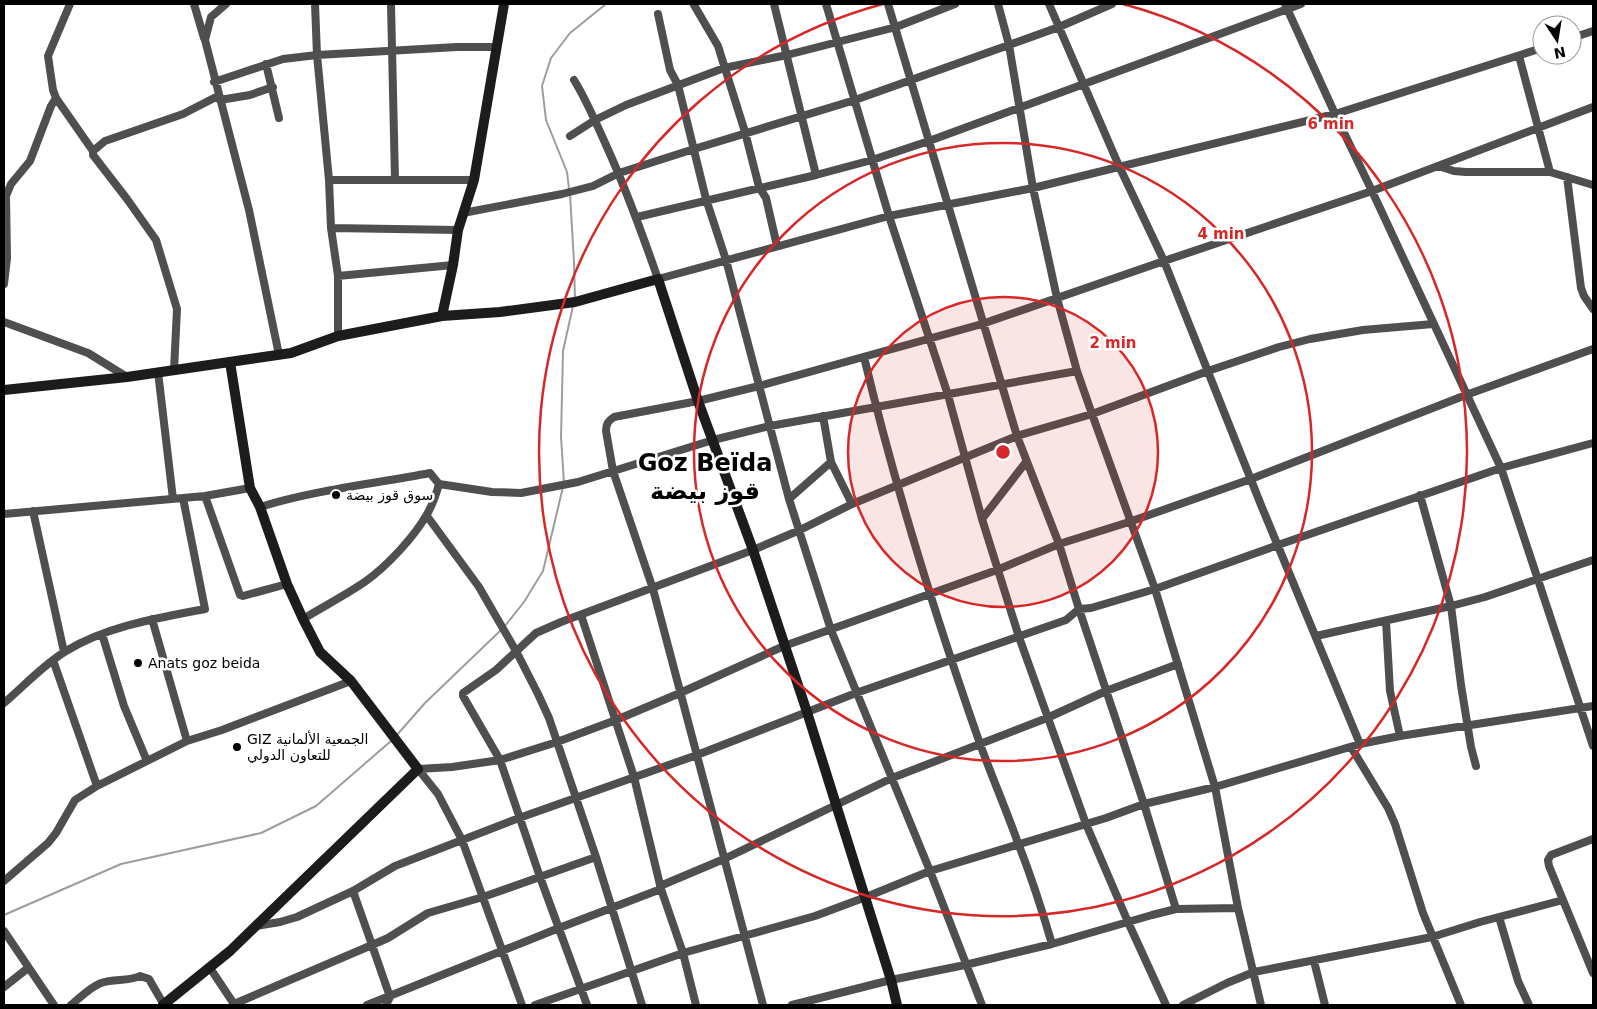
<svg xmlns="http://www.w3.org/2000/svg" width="1597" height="1009" viewBox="0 0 1597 1009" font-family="'DejaVu Sans','Noto Naskh Arabic',sans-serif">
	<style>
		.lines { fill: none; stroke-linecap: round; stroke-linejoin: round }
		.stream { stroke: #9d9d9d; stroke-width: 2 }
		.street { stroke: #4f4f4f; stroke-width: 8 }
		.secondary { stroke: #1c1c1c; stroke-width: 10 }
		.ring { fill: none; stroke: #d62828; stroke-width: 2.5 }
		.poi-dot { fill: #000; stroke: #fff; stroke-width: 2 }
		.labels { text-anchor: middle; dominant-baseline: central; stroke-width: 5; stroke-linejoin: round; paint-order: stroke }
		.poi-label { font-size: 14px; fill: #000; stroke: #fff; text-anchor: start }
		.town-label { font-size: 24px; font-weight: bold; fill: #000; stroke: #fff }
		.centre { fill: #d62828; stroke: #fff; stroke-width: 2.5 }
		.ring-label { font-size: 15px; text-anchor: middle; font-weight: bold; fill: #d62828; stroke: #fff; stroke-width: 5; stroke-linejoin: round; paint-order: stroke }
	</style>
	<rect width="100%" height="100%" fill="#fff"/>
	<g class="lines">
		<path class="stream" d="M569,189L567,172L546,120L542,86L551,58L570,33L606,4
			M570,194L574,262L575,299
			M564,483L561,437L563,351L573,306
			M505,626L524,602L543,571L563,487
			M396,736L425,703L500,631
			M4,915L121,864L261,833L316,806L391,741"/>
		<path class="street" d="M70,4L48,56L53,90L56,98L93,151
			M194,4L204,38
			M226,4L211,17L205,40L249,210L279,355
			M315,4L317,55L329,180L331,228L338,276V336
			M391,4L395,180
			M774,4L816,175
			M826,4L889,216L948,395L982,519L1019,637L1086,824L1128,922L1166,1005
			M888,4L1017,436L1059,544L1079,609L1144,804L1176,909
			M998,4L1009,45L1033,188L1057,298L1077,371L1092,414L1155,589L1215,787L1238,908L1261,1005
			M1049,4L1119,166L1164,261L1261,505L1360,744
			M1285,4L1335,114L1372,191L1501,468L1593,746
			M694,5L718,46L745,132L759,187L766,198L777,246
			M658,14L670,70L678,85L706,199L726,260L789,499L831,630L930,871L982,1005
			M1572,38L1593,31
			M1519,56L1550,172L1593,185
			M266,64L279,118
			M574,80C587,101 596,123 606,145C626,189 642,233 658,279L889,216L1033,188L1335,114L1542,48
			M214,82L283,59L317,55L457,47H496
			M220,100L250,95L273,87
			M570,136L595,120L626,105L724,68L787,55L896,27L955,4
			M1438,166L1454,171L1466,172H1550
			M1567,177L1581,288L1584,296L1593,309
			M329,180H474
			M463,213L562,194L593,186L619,173L694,149L855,100L1059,27L1112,4
			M637,217L816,175L872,160L929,141L1301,4
			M331,228L458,230
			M338,276L453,265
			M4,284L7,258L6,196L11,184L30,161L51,106L56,98
			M4,322L88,353L127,377
			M864,357C895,487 935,615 979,741C991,775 1006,809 1018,843C1031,876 1042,910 1052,944
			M174,370L177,309L156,240L127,199L93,155V151L105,141L183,114L218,96
			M158,372L173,499
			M823,416L831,462L852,504
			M1420,495L1451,606L1461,685L1471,747L1476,766
			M205,496L240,595L243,596L287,584
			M789,499L831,462
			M260,507C315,490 373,484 430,473L439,484L492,492L521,493L578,482L713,440L770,426L1077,371
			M33,511L64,652
			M4,514L205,496L250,488
			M427,516L479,587L516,651L538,694L549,718L596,857L642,1005
			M982,519L1026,462
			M581,615L634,777L661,889L683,953L696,1005
			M152,619L187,741
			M303,619C324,606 346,595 366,581C387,566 413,538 426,516C432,506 436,495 439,484
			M1386,621L1390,691L1400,736
			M102,634L124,706L147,761
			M1316,636L1451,606L1485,597L1593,560
			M53,660L97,786
			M4,703C24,686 43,665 66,651C107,626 158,618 205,609L183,498
			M1351,747L1388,808L1395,824L1423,913L1461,1005
			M418,769L452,767L500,760L557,742L616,720L680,693L784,646L997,570L1059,544L1129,522L1251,479L1466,395L1593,349
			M418,769L438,794L462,840L522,1005
			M1593,839L1551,855L1548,860L1549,866L1593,973
			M4,881L48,843L56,833L75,800L97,786L187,741L222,730L351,681
			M660,886L724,859L892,778L1047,718L1106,691L1178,664
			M353,891L372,945L388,938L428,913L483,897L596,857
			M1499,917L1518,981L1529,1005
			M256,926L280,922L297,917L353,891L395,866L519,818L697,755L856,693L1066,620L1079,609L1091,608L1155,589L1278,545L1501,468L1593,443
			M4,931L54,1005
			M1314,961L1325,1005
			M210,968L234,1004L372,945L390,997L386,1005
			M4,987L28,968
			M71,1005C80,998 90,987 101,983C114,978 128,982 140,976L149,979L164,1005
			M367,1005L559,928L661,889
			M535,1005L683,953L815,916L866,897L930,871L1106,818L1144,804L1215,787L1360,744L1400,736L1593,706
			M587,1005L540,877L500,760L463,696V693L496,670L536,633L561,622L753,550L800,530L852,504L1017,436L1092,414L1208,371L1279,347L1310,339L1363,330L1433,324
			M763,1005L653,589L613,471L606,431C606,424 608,421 614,417L698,401L759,386L982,324L1164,261L1372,191L1593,107
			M792,1005L891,980L965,965L1052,944L1152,915L1176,909L1238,908
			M1183,1005L1227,983L1254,972L1432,937L1480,922L1563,900"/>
		<path class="secondary" d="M442,316L453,265L458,230L474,180L504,4
			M4,390L127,377L291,353L338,336L442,316L500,312L575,302L658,279L698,401L753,550L807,712L891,980L897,1005
			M163,1005L230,951L418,769L351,681L320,652L303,619L287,584L260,507L250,488L230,362"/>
	</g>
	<circle cx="1003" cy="452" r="155" fill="#d62828" fill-opacity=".12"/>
	<g class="ring">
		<circle cx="1003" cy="452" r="155"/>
		<circle cx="1003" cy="452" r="309"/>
		<path d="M1123 4A464 464 0 1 1 883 4"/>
	</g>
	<g class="poi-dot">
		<circle cx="336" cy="495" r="5"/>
		<circle cx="138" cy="663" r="5"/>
		<circle cx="237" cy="747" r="5"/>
	</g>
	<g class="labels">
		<g class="poi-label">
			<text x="346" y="495">سوق قوز بيضة</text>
			<text x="148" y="663">Anats goz beida</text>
			<text x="247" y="739">GIZ الجمعية الألمانية<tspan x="247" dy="16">للتعاون الدولي</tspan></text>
		</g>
		<g class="town-label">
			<text x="705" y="463">Goz Beïda<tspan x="705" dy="28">قوز بيضة</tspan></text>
		</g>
	</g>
	<circle cx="1003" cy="452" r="8" class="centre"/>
	<g class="ring-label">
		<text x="1331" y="129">6 min</text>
		<text x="1221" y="239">4 min</text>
		<text x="1113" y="348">2 min</text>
	</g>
	<rect width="1597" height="1009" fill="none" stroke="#000000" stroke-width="10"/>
	<g transform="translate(1557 40) rotate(168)"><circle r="24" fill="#ffffff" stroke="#999999"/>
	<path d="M0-4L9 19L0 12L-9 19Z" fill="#000000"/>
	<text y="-8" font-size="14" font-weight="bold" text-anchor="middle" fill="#000000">N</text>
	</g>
</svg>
